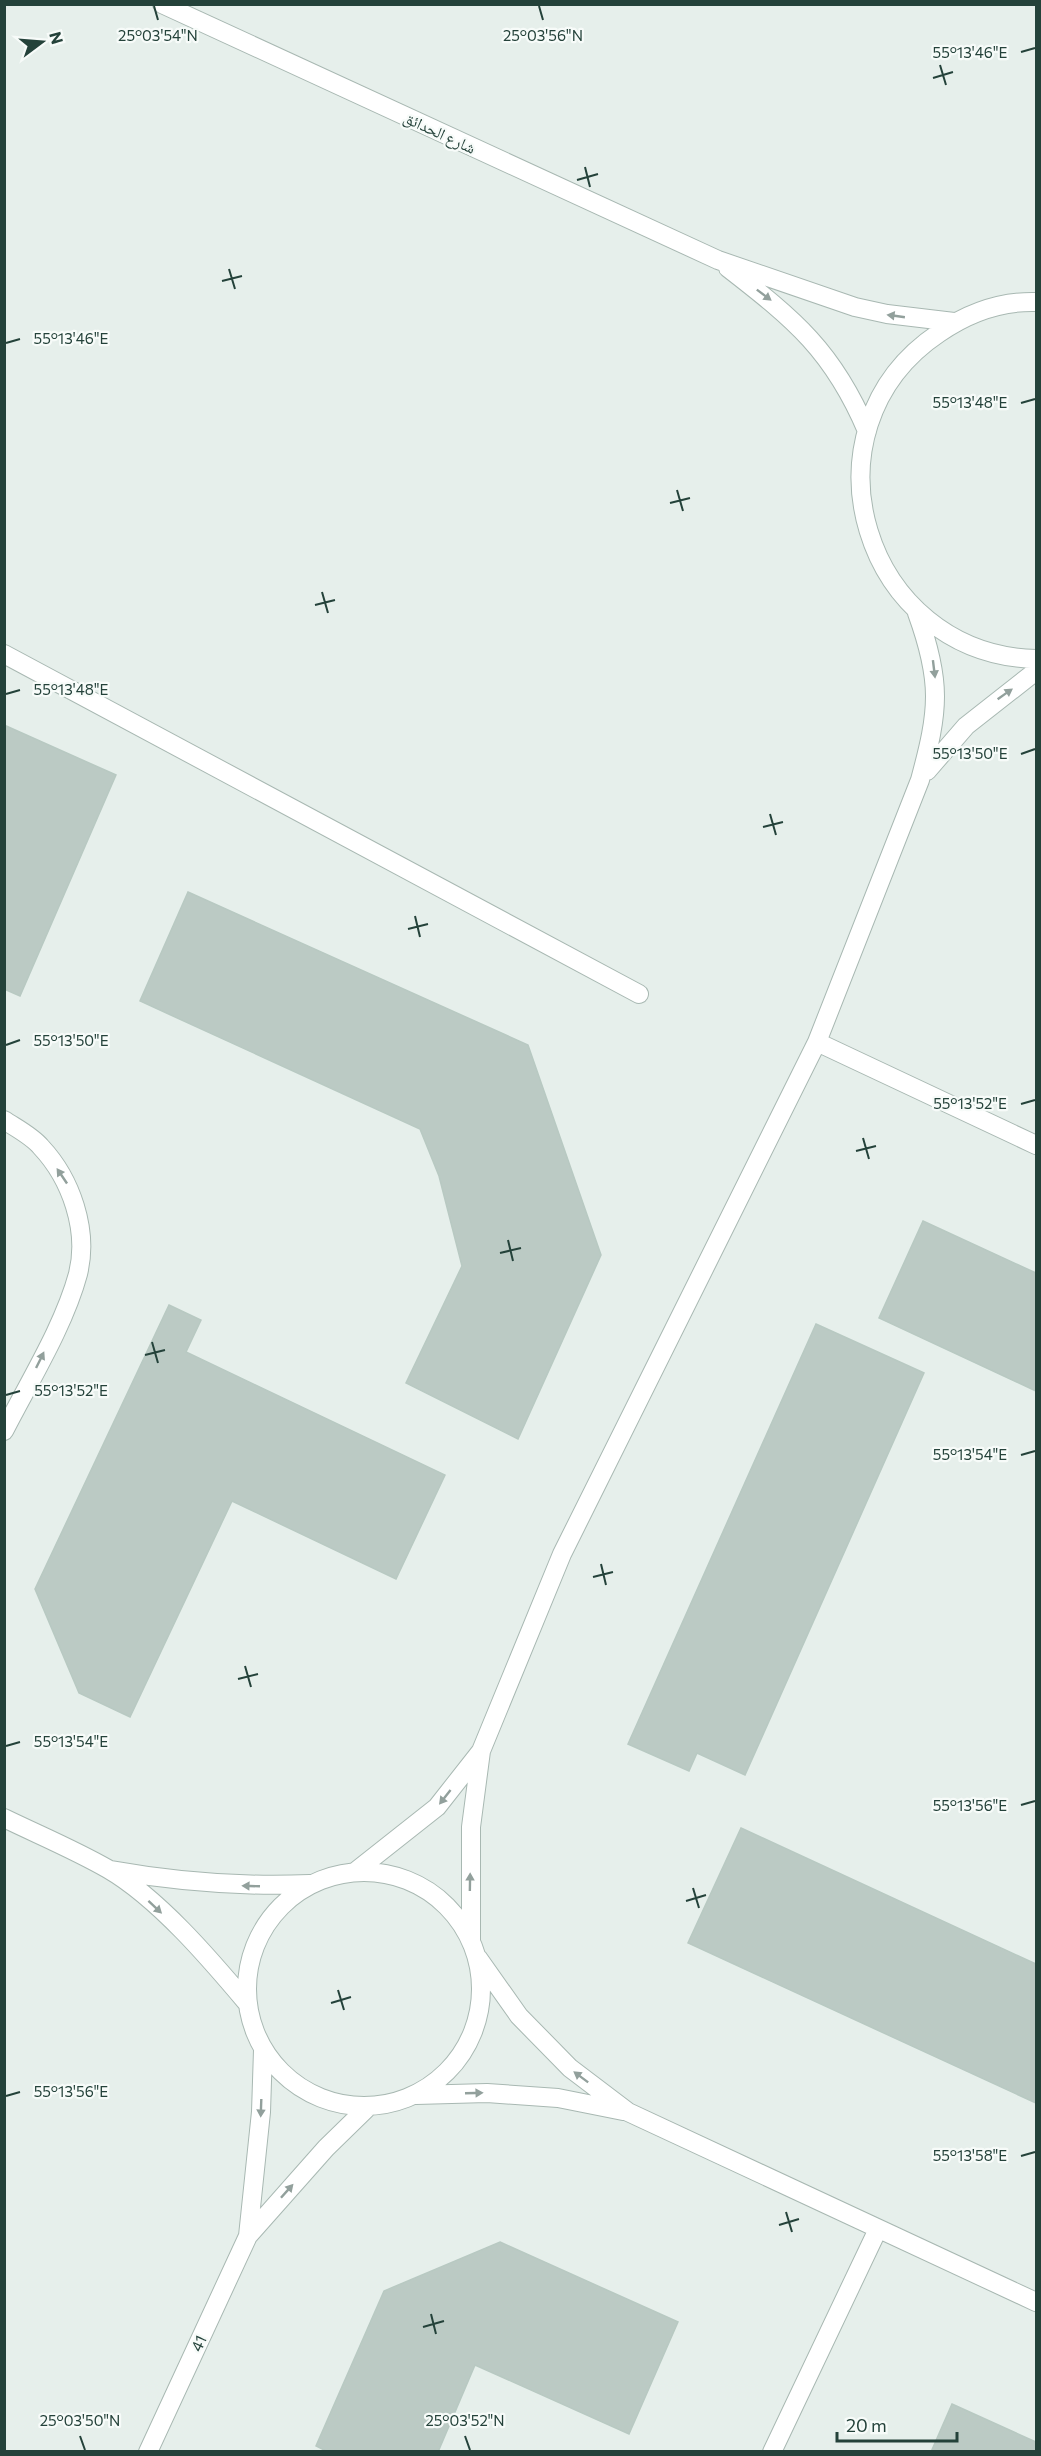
<svg xmlns="http://www.w3.org/2000/svg" width="1041" height="2456" viewBox="0 0 1041 2456" font-family="Commissioner,'Noto Naskh Arabic',sans-serif">
	<style>
		.building { fill: #bbcac4; stroke: #b8c9c2; stroke-width: 1.5 }
		.lines { fill: none; stroke-linecap: round; stroke-linejoin: round }
		.minor-casing { stroke: #a8b8b2; stroke-width: 20 }
		.minor { stroke: #fff; stroke-width: 18 }
		.oneway { fill: #92a09c }
		.ticks { fill: none; stroke: #24423a; stroke-width: 2 }
		.labels { text-anchor: middle; dominant-baseline: central; stroke-width: 4.5; stroke-linejoin: round; paint-order: stroke }
		.street-label { font-size: 16px; fill: #24423a; stroke: #f7fbf9 }
		.ticks-label { font-size: 15px; text-anchor: middle; fill: #24423a; stroke: #f7fbf9; stroke-width: 4.5; stroke-linejoin: round; paint-order: stroke }
	</style>
	<rect width="100%" height="100%" fill="#e6efeb"/>
	<path class="building" d="M4,725L116,775L20,996L4,989Z
		M188,892L528,1045L601,1255L518,1439L406,1383L462,1266L439,1176L420,1129L140,1001Z
		M923,1221L1036,1273V1391L879,1318Z
		M169,1305L201,1320L186,1352L445,1475L396,1579L232,1501L130,1717L79,1693L35,1589Z
		M816,1324L924,1373L745,1775L697,1753L689,1771L628,1744Z
		M741,1828L1036,1964V2103L688,1943Z
		M500,2242L678,2322L629,2434L475,2365L438,2452H328L316,2446L384,2291Z
		M952,2404L1036,2442V2452H931Z"/>
	<g class="lines">
		<defs>
			<path id="minor" d="M162,4L718,260L855,307L887,314L954,322
				M728,268C795,320 833,351 867,431
				M1036,302C1001,301 968,313 939,333C794,430 864,655 1036,659
				M4,654L639,994
				M927,771L966,726L1036,671
				M817,1042L1036,1145
				M4,1120C16,1128 32,1136 41,1147C71,1179 89,1230 78,1274C64,1326 29,1382 4,1431
				M4,1818C39,1835 75,1850 108,1869C158,1898 210,1959 247,2003
				M111,1870C178,1882 242,1887 310,1884
				M356,1871L437,1807L481,1751L562,1554L817,1042L920,780C939,710 942,682 917,613
				M247 1989a117 117 0 1 1 234 0a117 117 0 1 1-234 0Z
				M471,1940V1827L481,1751
				M478,1958L519,2016L570,2068L628,2112L1036,2302
				M416,2095L487,2093L558,2098L623,2111
				M248,2236L261,2112L263,2050
				M148,2452L248,2236L326,2148L367,2108
				M772,2452L878,2229"/>
		</defs>
		<use href="#minor" class="minor-casing"/>
		<use href="#minor" class="minor"/>
	</g>
	<defs><path id="oneway-solid" d="M-6-.8H1V-3.2L6.5 0L1 3.2V.8H-6Z" transform="scale(1.5)"/></defs>
	<g class="oneway">
		<use href="#oneway-solid" transform="translate(764 295) rotate(37)"/>
		<use href="#oneway-solid" transform="translate(896 316) rotate(-172)"/>
		<use href="#oneway-solid" transform="translate(934 669) rotate(83)"/>
		<use href="#oneway-solid" transform="translate(1005 694) rotate(-35)"/>
		<use href="#oneway-solid" transform="translate(62 1176) rotate(-124)"/>
		<use href="#oneway-solid" transform="translate(40 1360) rotate(-64)"/>
		<use href="#oneway-solid" transform="translate(445 1797) rotate(128)"/>
		<use href="#oneway-solid" transform="translate(470 1882) rotate(-89)"/>
		<use href="#oneway-solid" transform="translate(251 1886) rotate(-178)"/>
		<use href="#oneway-solid" transform="translate(155 1907) rotate(43)"/>
		<use href="#oneway-solid" transform="translate(581 2077) rotate(-143)"/>
		<use href="#oneway-solid" transform="translate(474 2093) rotate(-2)"/>
		<use href="#oneway-solid" transform="translate(261 2108) rotate(92)"/>
		<use href="#oneway-solid" transform="translate(287 2191) rotate(-48)"/>
	</g>
	<path class="ticks" d="M154,6L158,20M539,6L543,20M1021,52L1035,48M940,65L946,85M933,78L953,72M585,167L590,187M577,180L598,174M229,269L235,289M222,281L242,276M6,343L20,339M1021,403L1035,399M677,490L683,511M670,503L690,498M322,592L328,613M315,605L335,600M6,694L20,690M1021,754L1035,749M770,814L776,835M763,827L783,822M415,916L420,937M408,929L428,924M6,1045L20,1040M1021,1104L1035,1100M863,1138L869,1159M856,1151L876,1146M508,1240L513,1261M500,1253L521,1248M152,1342L158,1363M145,1355L165,1350M6,1395L20,1391M1021,1455L1035,1451M601,1564L606,1585M593,1577L613,1572M245,1666L251,1687M238,1679L258,1674M6,1746L20,1742M1021,1805L1035,1801M693,1888L699,1908M686,1901L706,1895M338,1990L344,2010M331,2003L351,1997M6,2096L20,2092M1021,2156L1035,2152M786,2212L792,2232M779,2225L799,2219M431,2314L436,2334M423,2327L444,2321M80,2436L85,2450M465,2436L470,2450"/>
	<g class="labels">
		<g class="street-label">
			<text transform="translate(440 132) rotate(25)">شارع الحدائق</text>
			<text transform="translate(198 2343) rotate(-65)">41</text>
		</g>
	</g>
	<g class="ticks-label">
		<text x="158" y="41">25°03'54"N</text>
		<text x="543" y="41">25°03'56"N</text>
		<text x="970" y="58">55°13'46"E</text>
		<text x="71" y="344">55°13'46"E</text>
		<text x="970" y="408">55°13'48"E</text>
		<text x="71" y="695">55°13'48"E</text>
		<text x="970" y="759">55°13'50"E</text>
		<text x="71" y="1046">55°13'50"E</text>
		<text x="970" y="1109">55°13'52"E</text>
		<text x="71" y="1396">55°13'52"E</text>
		<text x="970" y="1460">55°13'54"E</text>
		<text x="71" y="1747">55°13'54"E</text>
		<text x="970" y="1811">55°13'56"E</text>
		<text x="71" y="2097">55°13'56"E</text>
		<text x="970" y="2161">55°13'58"E</text>
		<text x="80" y="2426">25°03'50"N</text>
		<text x="465" y="2426">25°03'52"N</text>
	</g>
	<rect width="1041" height="2456" fill="none" stroke="#24423a" stroke-width="12"/>
	<g transform="translate(42 42) rotate(74)" stroke="#f7fbf9" stroke-width="4.5" paint-order="stroke">
	<path d="M0-4.5L10 22L0 15L-10 22Z" fill="#24423a"/>
	<text y="-9" font-size="16" font-weight="bold" text-anchor="middle" fill="#24423a">N</text>
	</g>
	<path d="M837 2432v9h120v-9" fill="none" stroke="#24423a" stroke-width="3"/>
	<text x="846" y="2432" font-size="18" fill="#24423a" stroke="#f7fbf9" stroke-width="4.5" paint-order="stroke">20 m</text>
</svg>
